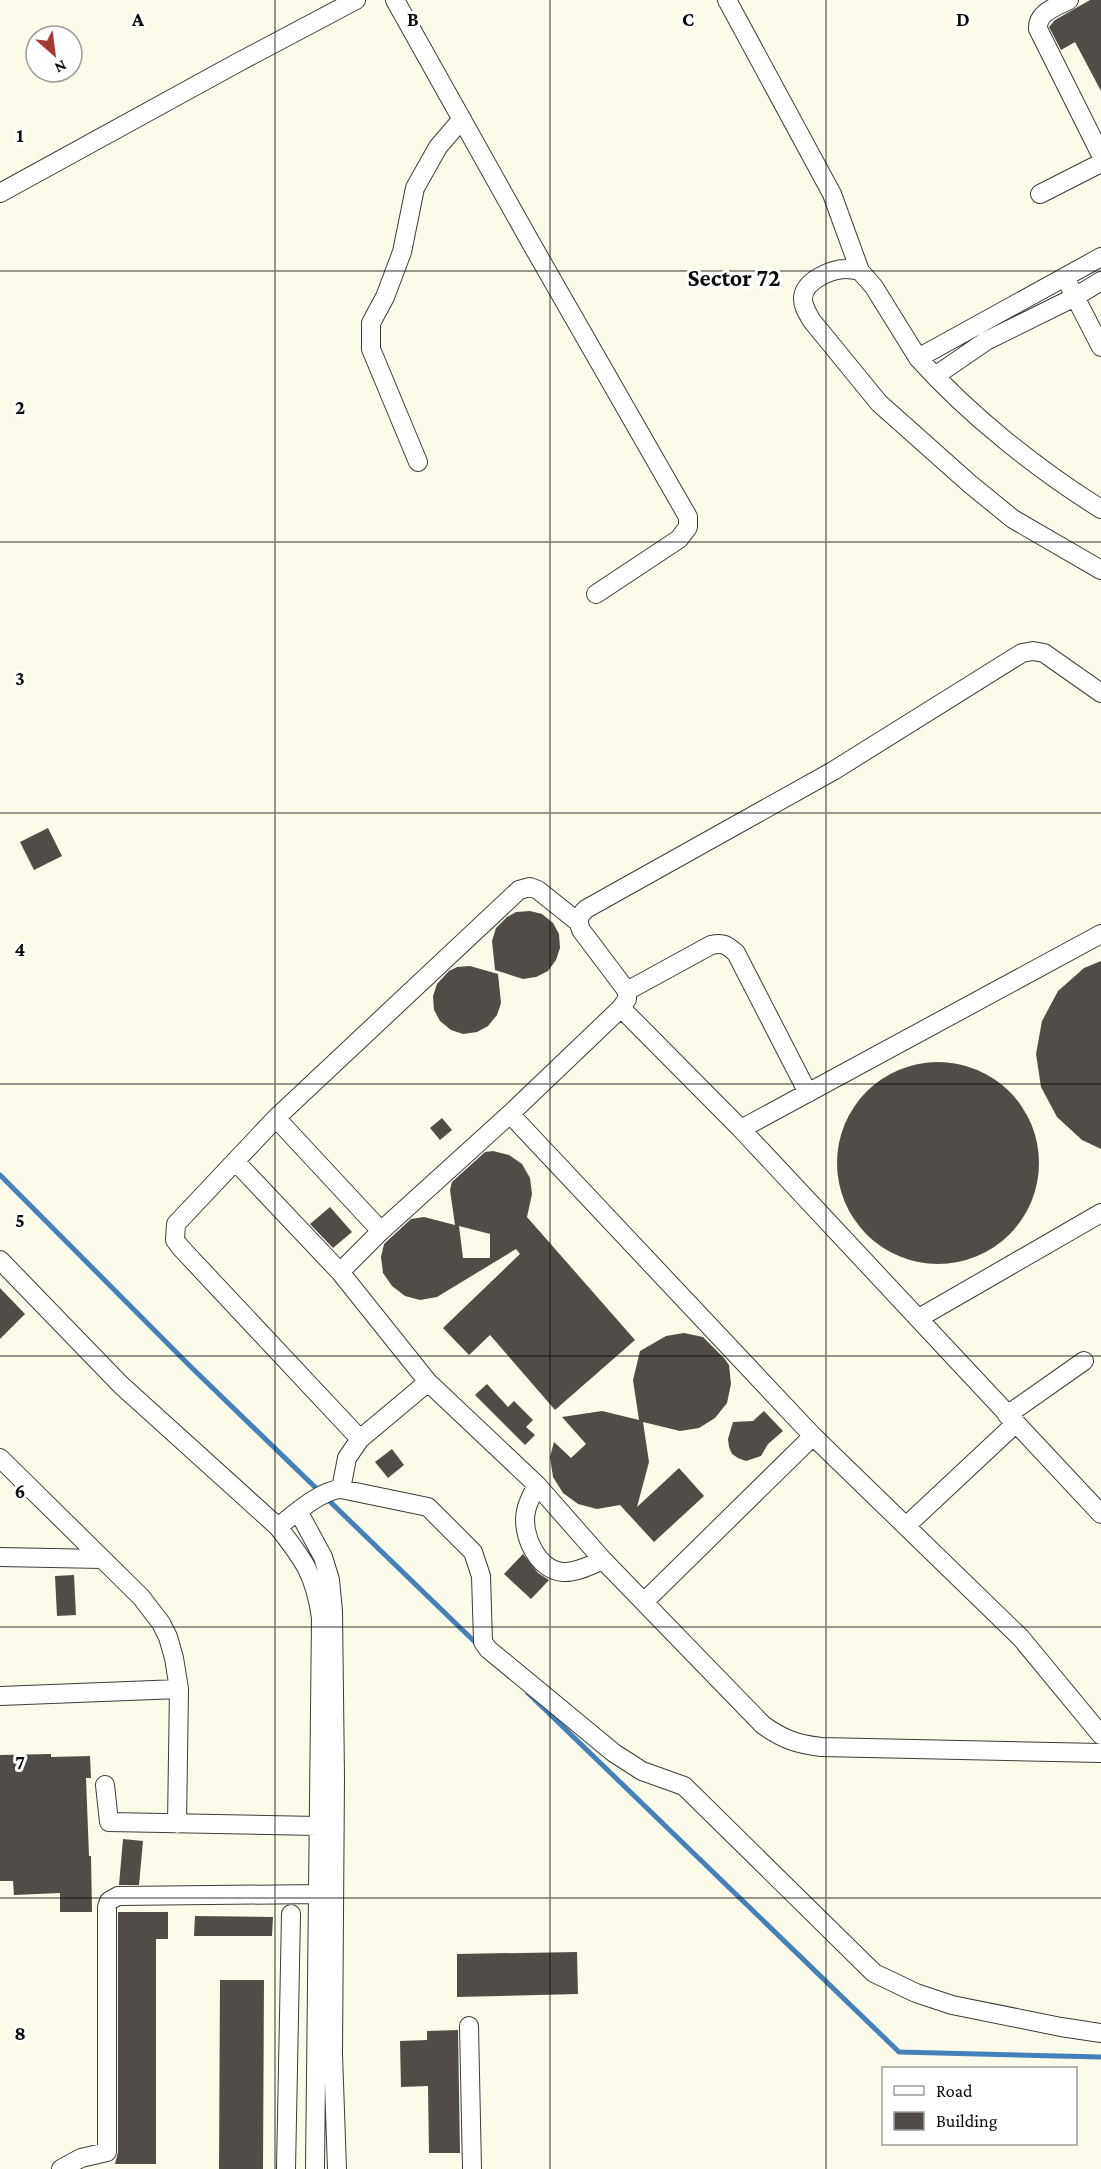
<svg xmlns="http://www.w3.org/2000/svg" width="1101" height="2169" viewBox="0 0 1101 2169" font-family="'Crimson Pro',serif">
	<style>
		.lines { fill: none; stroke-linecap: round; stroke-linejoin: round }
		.stream { stroke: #4381bc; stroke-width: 5 }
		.building { fill: #514c47; fill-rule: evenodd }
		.minor-casing { stroke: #3c3c3c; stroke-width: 20 }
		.minor { stroke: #fff; stroke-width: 18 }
		.grid { fill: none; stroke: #090909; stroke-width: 1.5; stroke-opacity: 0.55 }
		.labels { text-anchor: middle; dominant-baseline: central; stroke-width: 6; stroke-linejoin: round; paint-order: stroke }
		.district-label { font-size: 24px; font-weight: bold; fill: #090909; stroke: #fff }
		.grid-label { font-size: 20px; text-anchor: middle; font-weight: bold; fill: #090909; stroke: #fff; stroke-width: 6; stroke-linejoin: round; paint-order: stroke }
	</style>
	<rect width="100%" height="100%" fill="#fcfae8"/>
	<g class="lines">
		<path class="stream" d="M0,1175L190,1366L478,1645
			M528,1693L899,2052L1101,2057"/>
	</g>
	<path class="building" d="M1090,0H1101V91L1075,42L1061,50L1049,27L1055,20Z
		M48,828L62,856L34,870L20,842Z
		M530,911L542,914L553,923L559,934L560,948L556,960L548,971L536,977L523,979L495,970L492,941L496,928L507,917L516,912Z
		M1101,961V1149L1082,1140L1057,1117L1041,1087L1036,1054L1042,1021L1058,991L1084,968Z
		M470,966L498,974L501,1003L497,1015L488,1026L477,1032L463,1034L451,1030L440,1021L434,1010L433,996L437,984L449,971L457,967Z
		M837 1163a101 101 0 1 1 202 0a101 101 0 1 1-202 0Z
		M442,1118L452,1130L440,1140L430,1128Z
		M493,1151L509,1155L522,1164L530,1178L532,1194L527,1217L635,1340L555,1410L490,1335L469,1355L443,1328L520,1254L516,1249L437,1297L420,1300L405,1296L392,1286L383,1273L381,1257L384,1244L411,1219L424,1217L455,1225L450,1190L452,1182L485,1152ZM459,1226L490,1234V1258H463Z
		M330,1207L352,1232L333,1248L310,1224Z
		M0,1288L25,1314L0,1339Z
		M684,1333L703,1337L724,1358L729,1365L731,1384L727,1403L715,1418L699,1428L680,1431L643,1422L649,1462L637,1507L679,1468L704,1496L654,1542L620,1505L597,1509L578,1504L563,1493L553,1477L550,1457L554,1442L571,1458L586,1444L562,1417L602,1411L639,1420L633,1380L640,1351L666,1336Z
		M487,1384L508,1407L514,1401L533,1420L526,1427L535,1435L525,1445L475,1395Z
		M764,1411L783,1431L768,1444L761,1456L746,1461L738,1458L732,1454L729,1447L728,1439L733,1422L753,1421Z
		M392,1449L404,1465L388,1478L375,1462Z
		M523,1554L538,1573L549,1580L531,1599L504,1574Z
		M74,1575L76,1615L57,1616L55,1576Z
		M51,1754V1757L90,1756L91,1778H86L89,1856H91L92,1912H60V1893L14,1895L13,1881H0V1755Z
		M123,1839L143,1841L139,1885H119Z
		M118,1912H168V1939H156V2164H115L118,2152Z
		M195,1916L273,1917L272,1936H194Z
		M577,1952L578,1994L457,1997V1954Z
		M220,1980H264L263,2169H219Z
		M458,2030L460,2153H429L428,2086L401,2087L400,2041L427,2040V2031Z"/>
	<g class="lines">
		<defs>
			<path id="minor" d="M395,0L531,243L688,517V527L679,539L596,594
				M727,0L832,194L860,271
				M1069,0C1056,7 1037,12 1038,29L1101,155
				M0,193L237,63L356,0
				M1040,194L1101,163
				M1070,287L1101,347
				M918,358L1101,257
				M935,376L986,341L1075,297L1101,281
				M418,462L371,349V323L385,297L402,252L415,188L438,147L462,119
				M1101,509C1037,469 969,415 918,358L874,287L860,271C856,270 851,269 846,269C831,269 803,281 803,299C803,307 808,314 812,321L879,403L970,484L1013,519L1101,570
				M627,991L711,945C723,942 727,945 736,953L808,1093
				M621,1008L741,1129L1101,1514
				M510,1114L813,1436L644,1602
				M276,1118L381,1231
				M741,1129L1101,934
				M235,1161L340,1272L428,1382L537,1485L603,1560L763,1725C783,1739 796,1744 821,1747L1101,1753
				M0,1260L121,1385L278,1527C304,1560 315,1575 321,1618L315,2169
				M340,1272L381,1231L510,1114L621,1008L627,999V991L581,930C577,920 579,916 586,909L833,771L1022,653L1033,651L1044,653L1101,693
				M919,1318L1101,1213
				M1007,1415L1084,1361
				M813,1436L1021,1638L1101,1735
				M360,1439L181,1248L175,1240L176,1224L276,1118L519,890L530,887L538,890L578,922
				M0,1458L141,1597L161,1623L168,1637L174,1658L179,1689L177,1824
				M537,1485C533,1493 528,1501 526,1511C521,1534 537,1570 563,1572C576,1573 591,1565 603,1560
				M341,1489L347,1458L360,1439L428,1382
				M298,1511L323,1557L330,1580L333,1611L335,1777L333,2054L337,2169
				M906,1526L1015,1424
				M278,1527C293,1515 321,1490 341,1489L428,1507L473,1552L481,1576L483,1642L488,1649L614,1753L642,1771L684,1786L874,1973L916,1993L952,2005L1061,2027L1101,2033
				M0,1557L102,1559
				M0,1696L179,1689
				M105,1785L109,1822L318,1826
				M469,2026L472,2169
				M61,2169L81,2158L107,2152V1907L109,1901L118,1896L317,1894
				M286,2169L291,1914"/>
		</defs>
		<use href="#minor" class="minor-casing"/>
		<use href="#minor" class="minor"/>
	</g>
	<path class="grid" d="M275,0V2169M550,0V2169M826,0V2169M0,271H1101M0,542H1101M0,813H1101M0,1084H1101M0,1356H1101M0,1627H1101M0,1898H1101"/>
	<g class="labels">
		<g class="district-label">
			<text x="734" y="277">Sector 72</text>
		</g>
	</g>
	<g class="grid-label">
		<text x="138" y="26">A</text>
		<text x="413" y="26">B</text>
		<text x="688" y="26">C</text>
		<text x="963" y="26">D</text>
		<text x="20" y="142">1</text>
		<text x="20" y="414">2</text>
		<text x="20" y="685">3</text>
		<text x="20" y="956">4</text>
		<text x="20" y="1227">5</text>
		<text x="20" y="1498">6</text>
		<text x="20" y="1769">7</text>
		<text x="20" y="2040">8</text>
	</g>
	<rect x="882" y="2067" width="195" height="78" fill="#ffffff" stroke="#9d9d9d" stroke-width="1.5"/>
	<rect x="894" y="2086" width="30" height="9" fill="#ffffff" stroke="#9d9d9d" stroke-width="1.5"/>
	<text x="936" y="2097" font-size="18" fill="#090909">Road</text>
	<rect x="894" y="2112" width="30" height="18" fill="#514c47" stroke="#9d9d9d" stroke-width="1.5"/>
	<text x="936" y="2127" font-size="18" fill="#090909">Building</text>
	<g transform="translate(54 54) rotate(152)"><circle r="28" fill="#ffffff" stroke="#9d9d9d" stroke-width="1.5"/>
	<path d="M0-4.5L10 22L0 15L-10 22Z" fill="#a83833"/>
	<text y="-9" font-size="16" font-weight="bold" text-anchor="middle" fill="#090909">N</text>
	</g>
</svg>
